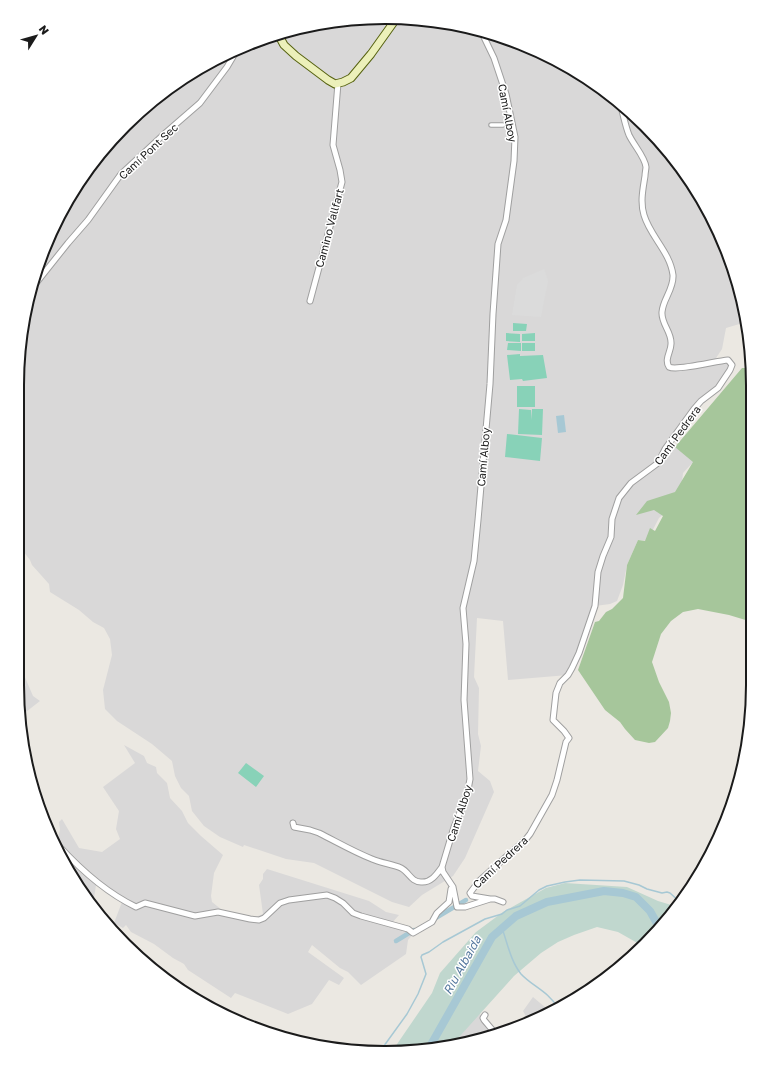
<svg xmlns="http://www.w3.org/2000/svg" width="770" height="1070" viewBox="0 0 770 1070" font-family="'Golos Text',sans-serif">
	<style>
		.residential { fill: #d9d8d8 }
		.forest { fill: #a6c69b }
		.wetland { fill: #c0d7ce }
		.pitch { fill: #88d2b8 }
		.parking { fill: #dbdbdb }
		.water { fill: #a7c8d4 }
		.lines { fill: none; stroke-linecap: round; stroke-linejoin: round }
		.stream { stroke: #a7c8d4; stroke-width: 1.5 }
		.canal { stroke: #a7c8d4; stroke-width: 4.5 }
		.river { stroke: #a7c8d4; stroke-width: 8 }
		.pedestrian-casing { stroke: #9f9f9f; stroke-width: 5.5 }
		.minor-casing { stroke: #9f9f9f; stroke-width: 7 }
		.secondary-casing { stroke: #576311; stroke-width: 9 }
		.pedestrian { stroke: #fff; stroke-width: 3.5 }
		.minor { stroke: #fff; stroke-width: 5 }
		.secondary { stroke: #ecf0ba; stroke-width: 7 }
		.labels { text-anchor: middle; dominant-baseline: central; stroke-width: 3; stroke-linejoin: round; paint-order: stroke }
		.street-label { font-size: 11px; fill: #1b1b1b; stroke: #fff }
		.water-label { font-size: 12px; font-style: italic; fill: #54779e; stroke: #fff }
		.rim { fill: none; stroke: #1b1b1b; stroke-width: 2 }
	</style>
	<rect width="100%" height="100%" fill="#ebe8e2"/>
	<path class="residential" d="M361,18L433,20L503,36L569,66L627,108L677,161L725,244L746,322L726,328L722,349L716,358H731L735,366L722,386L703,402L673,443L695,460L683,473L680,500L659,518L647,541L638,540L627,565L623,585L617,601L610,604L595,606L568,675L508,680L503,621L477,618L474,677L479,688L478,734L481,746L478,771L490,781L494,792L465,858L453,876L422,895L409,907L392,902L314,863L286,859L244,845L243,847L220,837L204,826L192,811L189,796L181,788L175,776L172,761L152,744L117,721L105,709L103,690L112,655L110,639L104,628L93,622L79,610L50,592L49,584L32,565L30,560L17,543V385L29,290L79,181L161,93L222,55L290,30Z
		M17,663L21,668L33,696L40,701L22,715L17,685Z
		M124,745L144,756L147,763L156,767L157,773L167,783L170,798L182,811L188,823L201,836L223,855L214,873L211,896L212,902L222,910L250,919L263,914L259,885L263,879V874L267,869L369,901L386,912L399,915L391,924L415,932L408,940L406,954L361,985L348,972L340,968L312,945L308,952L344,978L339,985L329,980L312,1004L288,1014L235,993L231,998L188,970L184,964L173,958L154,944L131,932L126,925L123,928L114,923L122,902L96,885L93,905L79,889L55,835L58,838L60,830L59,822L62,819L79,848L102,852L120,839L116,829L119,811L103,787L135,763Z
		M533,997L546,1008L549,1012L526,1025L523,1026L529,1022L523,1011Z
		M479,1013L498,1033L452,1045Z"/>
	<path class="forest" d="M742,368H750L752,622L729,615L698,609L683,612L671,621L661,634L652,662L659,682L669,702L671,713L670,721L668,728L655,742L649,743L635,740L625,729L620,722L605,710L578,670L595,622L599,621L606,612L612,609L623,598L627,565L638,540L645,541L650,528L655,531L663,516L654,510L636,515L647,501L675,492L693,462L675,447Z"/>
	<path class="wetland" d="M565,883L627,887L658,901L678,907L641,945L618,932L597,927L574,935L558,942L541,953L514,976L452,1045L433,1050H393L432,993L440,973L476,932L503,912L546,888Z"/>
	<path class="pitch" d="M513,323L527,324L526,331H513Z
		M506,333L520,334V342L506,341Z
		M535,333V341H522V334Z
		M508,343H521V351L507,350Z
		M522,343H535V351H522Z
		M520,354V356L543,355L547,378L523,381L522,379L510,380L507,355Z
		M517,386H535V407H517Z
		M519,409L531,410V420L532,409H543L542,435L518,434Z
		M507,434L542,438L540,461L505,457Z
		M246,763L264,776L256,787L238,773Z"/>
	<path class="parking" d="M544,269L548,281L541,317L512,315L517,285L523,278Z"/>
	<path class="water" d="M564,415L566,432L558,433L556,416Z"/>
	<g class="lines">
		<path class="stream" d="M502,928C507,942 511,962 521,974C532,986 549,992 557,1007
			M381,1050L407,1014L418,994L426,974L421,957L422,955L429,952L443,942L485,919L502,914L507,910L520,906L539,890L547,886L565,882L580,880L624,881L639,885L647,889L662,893L667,892L670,893L681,903"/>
		<path class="canal" d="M434,919L466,900
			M396,941L414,930"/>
		<path class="river" d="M428,1050L492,937L516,916L547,902L604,891L623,893L636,897L650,911L659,927"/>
		<defs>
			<path id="pedestrian" d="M491,125H503"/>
			<path id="minor" d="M481,31L494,58L506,94L515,137L514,161L506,220L498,244L493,314L490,384L478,520L474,561L463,608L466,644L464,700L470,779L467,795L454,827L442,867L443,872L453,887L457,907H465L490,899H495L503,902
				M29,292L68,243L88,220L121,174L162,136L200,103L227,67L237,50
				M310,301L342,182L340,170L333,145L338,83
				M293,823L294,827L310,830L319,833C337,842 354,852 372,859C381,863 392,864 401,868C409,872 411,882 421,882C431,883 437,874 442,867
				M59,846C81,870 107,893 136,907L145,903L195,916L218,912L250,919L259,920L264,918L280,903L289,900L327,895L335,898L343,903L353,913L361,916L408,929L413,933L432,922L437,913L449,902L451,889
				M490,899L472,896L470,893L479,881L526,839L530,834L552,795L557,780L566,742L569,738L564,731L553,720L556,693L560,683L568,675L572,668L579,653L595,606L598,572L603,556L611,537L612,519L619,498L631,483L658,463L665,449L694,409L701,401L718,388L730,370L732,365L728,360C716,361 677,371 669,367C664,359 671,352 671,344C672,332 661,324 662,312C663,299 674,289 673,275C670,252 650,236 644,215C640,202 643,189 645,176C645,173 646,169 646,167C645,157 633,144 629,135C625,125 623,113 620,103
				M485,1015L483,1018L484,1020L495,1033"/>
			<path id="secondary" d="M278,34L284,45L296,56L328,80L335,84L343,82L351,78L371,54L396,19"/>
		</defs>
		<use href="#pedestrian" class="pedestrian-casing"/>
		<use href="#minor" class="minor-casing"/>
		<use href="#secondary" class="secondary-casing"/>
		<use href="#pedestrian" class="pedestrian"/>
		<use href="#minor" class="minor"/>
		<use href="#secondary" class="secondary"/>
	</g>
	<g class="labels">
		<g class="street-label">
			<text transform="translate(508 113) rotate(79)">Camí Alboy</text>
			<text transform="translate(148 151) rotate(-43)">Camí Pont Sec</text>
			<text transform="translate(329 228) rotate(-75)">Camino Vallfart</text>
			<text transform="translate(677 435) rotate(-54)">Camí Pedrera</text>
			<text transform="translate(483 457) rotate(-85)">Camí Alboy</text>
			<text transform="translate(459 813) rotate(-72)">Camí Alboy</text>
			<text transform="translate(500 862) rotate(-43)">Camí Pedrera</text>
		</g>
		<g class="water-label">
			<text transform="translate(462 965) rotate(-61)">Riu Albaida</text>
		</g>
	</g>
	<path d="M0 0H770V1070H0ZM385 24H385A361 361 0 0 1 746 385V685A361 361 0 0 1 385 1046H385A361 361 0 0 1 24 685V385A361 361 0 0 1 385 24Z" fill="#fff" fill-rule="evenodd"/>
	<path class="rim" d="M385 24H385A361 361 0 0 1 746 385V685A361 361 0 0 1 385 1046H385A361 361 0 0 1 24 685V385A361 361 0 0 1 385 24Z"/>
	<g transform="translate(36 36) rotate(53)" stroke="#ffffff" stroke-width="3" paint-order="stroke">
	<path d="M0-3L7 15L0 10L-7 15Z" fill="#1b1b1b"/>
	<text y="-6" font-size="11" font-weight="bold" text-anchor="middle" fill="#1b1b1b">N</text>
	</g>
</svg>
